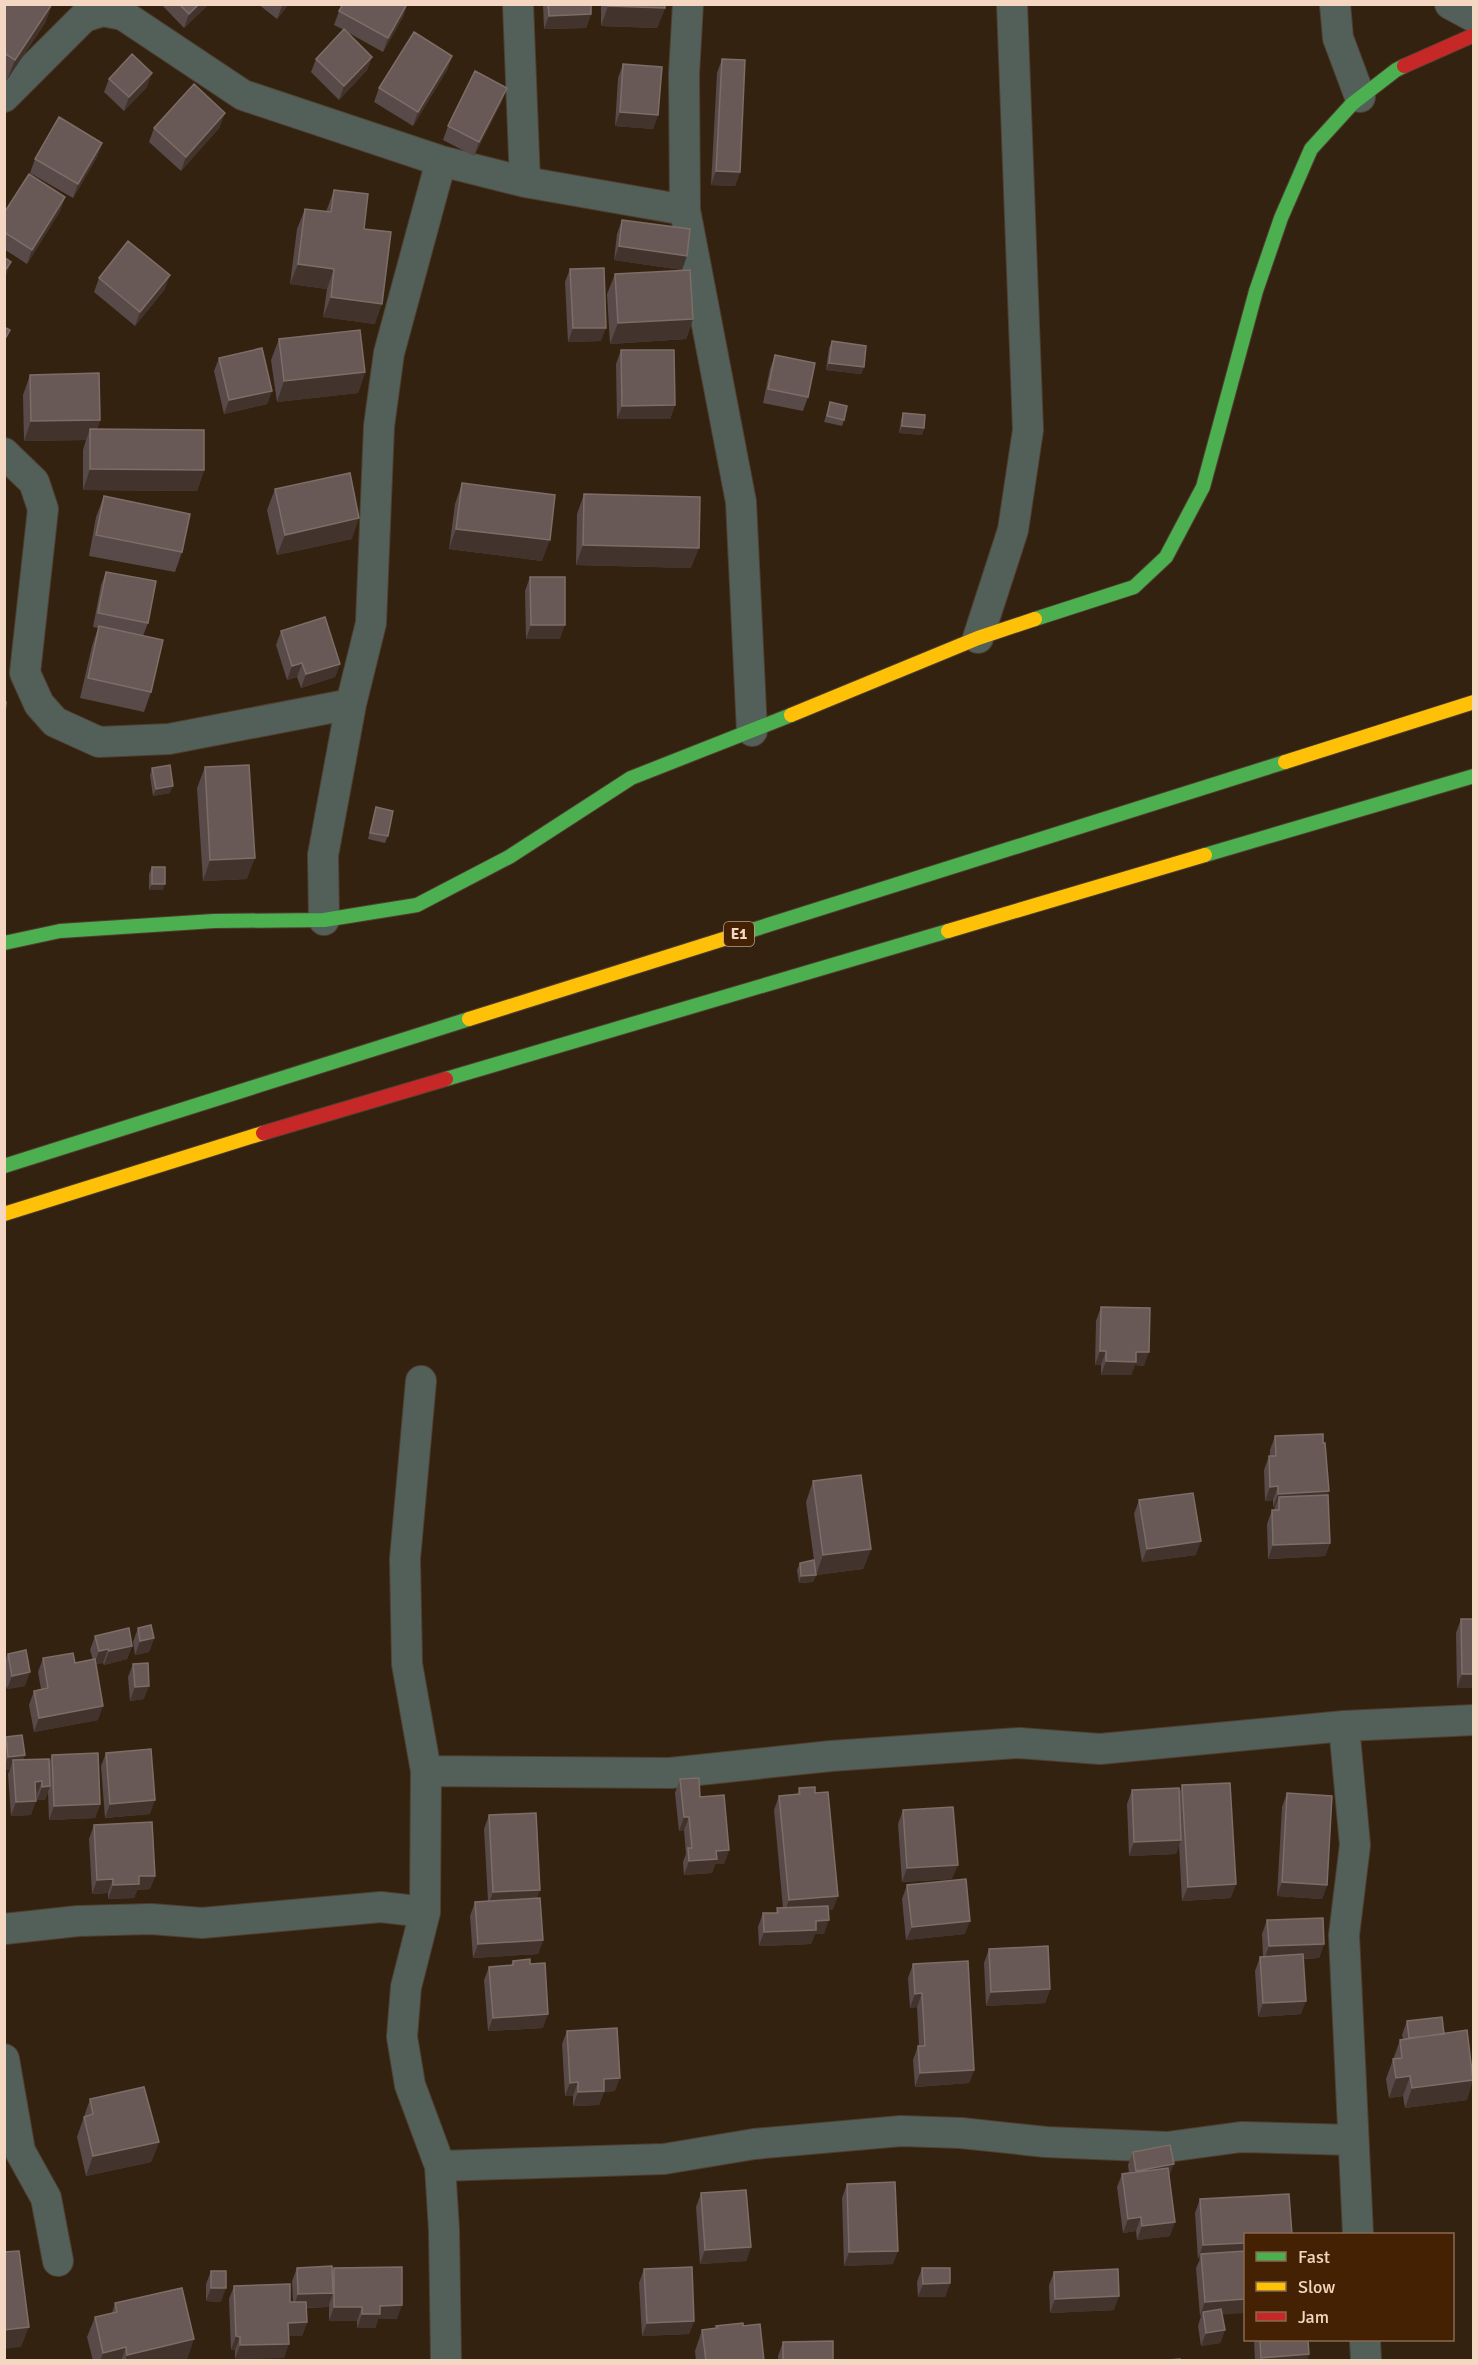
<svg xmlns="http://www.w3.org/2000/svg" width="1478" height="2365" viewBox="0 0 1478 2365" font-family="Signika,sans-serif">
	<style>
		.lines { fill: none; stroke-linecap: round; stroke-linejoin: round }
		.street-casing { stroke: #503f30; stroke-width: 32 }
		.fast-casing { stroke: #503f30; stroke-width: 16 }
		.slow-casing { stroke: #503f30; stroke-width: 16 }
		.jam-casing { stroke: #503f30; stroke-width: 16 }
		.street { stroke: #53605a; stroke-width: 30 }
		.fast { stroke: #4caf50; stroke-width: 14 }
		.slow { stroke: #ffc107; stroke-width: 14 }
		.jam { stroke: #c62828; stroke-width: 14 }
		.wall { fill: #574a49 }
		.shaded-wall { fill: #42332d }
		.building { fill: #685956; stroke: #7d6d67; stroke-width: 1.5 }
		.labels { text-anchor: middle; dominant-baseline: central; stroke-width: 4.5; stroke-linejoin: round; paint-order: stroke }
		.shield { fill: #432102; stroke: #bea088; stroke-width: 1.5 }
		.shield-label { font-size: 15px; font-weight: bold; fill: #f3d7c2 }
	</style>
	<rect width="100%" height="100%" fill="#342211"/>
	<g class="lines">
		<defs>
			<path id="street" d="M518,4L525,182
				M688,4L684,74L685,210L741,502L752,731
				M1335,4L1338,38L1360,97
				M1450,4L1474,17
				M4,97L84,17L103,11L123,15L243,95L441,161L525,182L685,210
				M4,453L34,482L43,509L25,673L39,704L55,722L99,742L169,739L351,704
				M978,638L1013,530L1028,430L1012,4
				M324,920L323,855L351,704L371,623L379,426L389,353L441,161
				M421,1381L405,1559L407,1664L426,1771L425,1912L406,1987L402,2037L410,2085L440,2166L444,2230L446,2360
				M1344,1726L1355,1845L1344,1935L1358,2234
				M426,1771L670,1773L831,1756L1019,1743L1100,1749L1344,1726L1474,1720
				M4,1929L78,1921L151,1919L202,1923L381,1907L425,1912
				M4,2059L20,2151L46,2198L58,2261
				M440,2166L664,2159L754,2144L901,2131L961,2133L1046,2142L1167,2147L1241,2137L1353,2140
				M1365,2340L1366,2360"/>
			<path id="fast" d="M1035,619L1134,587L1166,557L1203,487L1256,291L1281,218L1311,149L1352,104L1396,70L1404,66
				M1205,855L1474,776
				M746,932L1285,762
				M4,943L60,931L214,921L324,920L417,905L509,857L631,778L791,715
				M446,1079L948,931
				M4,1166L469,1019"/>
			<path id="slow" d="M791,715L978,638L1035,619
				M1285,762L1474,702
				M948,931L1205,855
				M469,1019L746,932
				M4,1214L263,1133"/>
			<path id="jam" d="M1404,66L1474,35
				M263,1133L446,1079"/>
		</defs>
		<use href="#street" class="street-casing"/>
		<use href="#fast" class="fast-casing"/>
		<use href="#slow" class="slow-casing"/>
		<use href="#jam" class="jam-casing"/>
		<use href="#street" class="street"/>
		<use href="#fast" class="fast"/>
		<use href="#slow" class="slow"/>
		<use href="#jam" class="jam"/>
	</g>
	<path class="wall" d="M4,4H52L45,23L7,80L4,78Z
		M161,4H209L184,28Z
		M258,4H289L277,19Z
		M407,4L403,17L383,52L347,32L372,57L367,70L339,100L311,72L316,59L344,30L334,25L339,11Z
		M543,4H591V14L586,28L544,29Z
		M601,4H665V8L657,28L601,26Z
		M452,56L447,70L413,126L374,102L379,88Z
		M722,59L740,172L735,186L711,185L717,73Z
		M623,64L658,115L653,129L615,126L618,78Z
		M109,79L147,87L124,111L104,92Z
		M502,101L474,156L443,140L448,126Z
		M220,127L181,171L149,142L154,128Z
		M102,143L97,157L73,198L30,173L35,159Z
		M334,190L364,229L375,324L323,317L327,289L290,284L297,229L305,209L326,212Z
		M65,197L60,211L27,264L4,249V213Z
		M622,220L682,270L614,260L617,234Z
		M570,269L601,341L568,342L565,282Z
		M615,274L693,319L686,339L610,344L607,294Z
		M99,278L165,289L135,326L94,292Z
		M279,339L365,372L358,393L277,402L271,360Z
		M832,341L864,367L861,374L826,370L829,348Z
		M621,350L675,405L670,419H617L616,364Z
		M775,355L808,397L803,411L763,403L770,369Z
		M219,358L272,391L267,404L224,414L214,371Z
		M30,375L100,420L97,429L204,470L197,491L83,490V450L86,440L24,441L23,395Z
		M830,402L844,420L842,426L824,422Z
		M903,413L924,428L922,435L899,433L901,420Z
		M462,483L542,561L449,549L455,504Z
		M275,489L352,539L277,555L267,510Z
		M584,494L691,568L576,565L577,514Z
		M104,496L182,552L175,572L89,556L96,517Z
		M106,572L148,623L143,636L151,692L144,712L80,698L92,646L98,628L93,627L101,585Z
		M530,577L560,639H526L525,591Z
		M281,631L340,664L335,677L301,688L297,677L287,680L276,645Z
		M205,767L247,879L203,881L197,788Z
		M152,768L170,793L153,796L150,775Z
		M376,807L388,836L385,843L368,839Z
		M152,867L163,890H149V874Z
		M1101,1307L1144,1366L1135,1365L1131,1375H1101V1365H1095L1096,1321Z
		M1275,1436L1327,1495L1330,1543L1325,1556L1268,1559L1267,1524L1272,1510H1274L1275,1507H1273V1500L1265,1501L1264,1470L1269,1456H1270V1450Z
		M813,1481L871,1549L863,1569L816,1575L813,1582L799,1583L797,1570L800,1563L814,1560L806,1502Z
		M1139,1500L1196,1555L1142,1562L1134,1514Z
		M1461,1619H1473V1688H1457L1456,1633Z
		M138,1628L154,1638L149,1652L135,1655L133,1642Z
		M95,1636L132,1646L127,1659L104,1665L103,1663L95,1664L98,1720L34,1732L29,1705L34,1691L41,1689L38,1672L43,1658L75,1663L93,1660L90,1650Z
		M8,1654L25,1686L7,1689L4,1678V1662Z
		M133,1664L144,1699L130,1701L128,1677Z
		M6,1737L25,1755L23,1760L49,1763L52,1755L100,1804L95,1818L49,1820L48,1792L45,1800H37V1795H35L31,1815L11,1816L8,1774L10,1770H4V1741Z
		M106,1753L150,1814L105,1818L101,1766Z
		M680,1779L700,1797L729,1850L724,1864H715L712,1873L684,1875L683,1862L686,1854L684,1830L679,1831L675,1793Z
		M1182,1785L1231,1898L1182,1901L1179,1844L1176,1854L1129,1856L1127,1804L1132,1790L1179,1794Z
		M799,1788L815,1793L833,1910H828L824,1934H815L811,1944L759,1946L758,1927L763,1913H776L777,1908H783L774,1810L779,1796L797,1795Z
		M1287,1793L1327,1885L1322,1899L1277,1896L1282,1807Z
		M903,1810L952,1879L902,1882L898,1824Z
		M489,1815L536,1898L543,1940L538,1954L473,1958L470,1916L475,1902L488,1901L484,1829Z
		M94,1825L155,1876L150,1889L137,1890L134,1898L108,1899V1893L92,1894L89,1839Z
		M907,1885L965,1934L906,1940L902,1899Z
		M1267,1920L1324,1944L1319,1958L1303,1959L1301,2014L1258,2017L1255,1971L1260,1957H1263L1262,1934Z
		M989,1949L1050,1989L1045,2003L986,2006L984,1963Z
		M513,1961L543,2028L488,2031L484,1980L489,1967L511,1965Z
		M913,1964L974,2070L969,2083L915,2087L913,2060L918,2046H919L917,2007L910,2008L908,1978Z
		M1407,2021L1444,2034L1467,2100L1405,2108L1403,2096L1389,2098L1386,2079L1400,2040L1403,2039L1402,2035Z
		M567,2031L615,2091L604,2092L599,2105L573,2106V2096H565L562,2044Z
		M90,2099L159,2142L151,2162L86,2176L77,2137Z
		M1133,2152L1169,2176L1170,2236L1137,2240L1136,2231L1123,2233L1117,2187L1122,2174L1129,2173L1128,2165Z
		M847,2184L893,2264L844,2266L842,2198Z
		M701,2193L751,2247L746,2261L700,2264L696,2207Z
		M1200,2199L1225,2330L1220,2343L1201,2346L1198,2326L1201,2316H1200L1196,2268L1200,2259H1198L1195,2213Z
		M297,2268L332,2273L334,2268L397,2319H378L375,2328H357V2321H329V2303L328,2307L307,2308V2322L302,2336H289L284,2358L235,2359V2350H231L229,2299L234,2286L290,2302H293L292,2281Z
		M922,2268L950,2283L945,2297H918L917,2282Z
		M644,2269L694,2321L689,2334L642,2336L639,2283Z
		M211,2271L221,2302L206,2301V2284Z
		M1054,2272L1114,2310L1050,2313L1049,2285Z
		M115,2303L187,2360L93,2361L87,2337L95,2317L112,2313Z
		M716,2326H743L764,2361H696L695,2351L702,2330L716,2329Z
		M1254,2340H1308L1309,2354L1307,2361H1255Z
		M783,2342L833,2361H778V2356Z"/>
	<path class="shaded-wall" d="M52,4L45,23L7,80L15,60Z
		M199,4H209L184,28L189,14Z
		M283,4H289L277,19L282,6Z
		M407,4L403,17L383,52L388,38Z
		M608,6L665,8L657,28L601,26Z
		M591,14L586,28L544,29L549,16Z
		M452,56L447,70L413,126L418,112Z
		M372,57L367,70L339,100L344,86Z
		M152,73L147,87L124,111L129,97Z
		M507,88L502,101L474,156L479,142Z
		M620,112L658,115L653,129L615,126Z
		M225,113L220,127L181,171L186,157Z
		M102,143L97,157L73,198L78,184Z
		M716,171L740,172L735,186L711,185Z
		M65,197L60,211L27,264L32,250Z
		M619,246L687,256L682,270L614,260Z
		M11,262L6,276L4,278V272Z
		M298,264L334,269L327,289L290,284Z
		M170,275L165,289L135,326L140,312Z
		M331,297L382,304L375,324L323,317Z
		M693,319L686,339L610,344L618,323Z
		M573,328H606L601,341L568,342Z
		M829,363L864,367L861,374L826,370Z
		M365,372L358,393L277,402L284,381Z
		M272,391L267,404L224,414L229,400Z
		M675,405L670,419H617L622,406Z
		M100,420L93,440L90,429L86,440L24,441L31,421Z
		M902,426L924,428L922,435L899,433Z
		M90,469L204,470L197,491L83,490Z
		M359,518L352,539L277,555L285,535Z
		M456,529L550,540L542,561L449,549Z
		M583,545L699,548L691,568L576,565Z
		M531,625H565L560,639H526Z
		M302,663L297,677L287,680L292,666Z
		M340,664L335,677L301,688L306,674Z
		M173,786L170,793L153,796L156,789Z
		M255,858L247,879L203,881L210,860Z
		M152,884H165L163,890H149Z
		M1100,1351H1106L1101,1365H1095Z
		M1136,1352H1149L1144,1366L1135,1365L1131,1375H1101L1106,1361Z
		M1278,1486L1273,1500L1265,1501L1270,1487Z
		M1329,1491L1324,1505L1279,1497L1275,1507H1273L1278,1494Z
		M1201,1541L1196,1555L1142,1562L1147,1549Z
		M1330,1543L1325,1556L1268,1559L1273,1545Z
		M871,1549L863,1569L816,1575L813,1582L799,1583L801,1576L816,1575L823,1555Z
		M154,1638L149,1652L135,1655L140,1641Z
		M132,1646L127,1659L104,1665L109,1651Z
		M108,1649L103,1663L94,1665L99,1651Z
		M30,1672L25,1686L7,1689L12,1676Z
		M1462,1674H1473V1688H1457Z
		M149,1686L144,1699L130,1701L135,1687Z
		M103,1706L98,1720L34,1732L39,1718Z
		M25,1755L20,1769L13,1760L10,1770H4V1767L8,1757Z
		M42,1781L37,1795H30L35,1782Z
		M50,1786L45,1800H37L42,1787Z
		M155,1800L150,1814L105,1818L110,1804Z
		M36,1801L31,1815L11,1816L16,1802Z
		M100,1804L95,1818L49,1820L54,1806Z
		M684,1817H689L684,1830L679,1831Z
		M1181,1840L1176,1854L1129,1856L1134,1842Z
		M729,1850L724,1864H715L712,1873L684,1875L689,1861L716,1851Z
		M958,1865L952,1879L902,1882L907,1868Z
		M139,1876H155L150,1889L137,1890L134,1898L108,1899L113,1885Z
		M113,1879L108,1893L92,1894L97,1880Z
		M1282,1882L1327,1885L1322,1899L1277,1896Z
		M1236,1884L1231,1898L1182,1901L1188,1887Z
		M540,1890L535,1904L488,1906L493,1892Z
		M838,1896L833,1910L784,1914L789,1900Z
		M829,1920L824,1934H815L811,1944L759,1946L764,1932L816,1921Z
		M970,1921L965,1934L906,1940L912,1927Z
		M543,1940L538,1954L473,1958L478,1944Z
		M1324,1944L1319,1958L1264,1960L1269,1946Z
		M1050,1989L1045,2003L986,2006L991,1992Z
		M922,1993L917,2007L910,2008L915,1994Z
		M1306,2001L1301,2014L1258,2017L1263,2003Z
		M548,2014L543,2028L488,2031L493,2018Z
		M974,2070L969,2083L915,2087L920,2073Z
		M1410,2076L1403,2096L1389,2098L1396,2078Z
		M620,2078L615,2091L604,2092L599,2105L573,2106L578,2092L604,2079Z
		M1473,2080L1467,2100L1405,2108L1412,2088Z
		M578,2082L573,2096H565L570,2083Z
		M159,2142L151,2162L86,2176L93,2156Z
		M1174,2164L1169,2177L1131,2184L1136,2171Z
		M1141,2217L1136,2231L1123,2233L1128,2219Z
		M1175,2222L1170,2236L1137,2240L1142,2226Z
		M1245,2243V2256L1201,2254L1200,2259H1198L1203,2245Z
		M751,2247L746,2261L700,2264L705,2250Z
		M898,2251L893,2264L844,2266L849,2252Z
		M950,2283L945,2297H918L923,2284Z
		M211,2288H226L221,2302L206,2301Z
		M333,2293L328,2307L293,2308L298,2294Z
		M1119,2296L1114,2310L1050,2313L1055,2299Z
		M1245,2299V2313L1203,2316V2312L1201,2316H1200L1205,2302Z
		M402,2305L397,2319H378L375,2328H357L362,2314L380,2306Z
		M334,2307H362L357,2321H329Z
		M694,2321L689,2334L642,2336L647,2323Z
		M307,2322L302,2336H283L288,2323Z
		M29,2327L21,2347L4,2349V2330Z
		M1225,2330L1220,2343L1201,2346L1206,2333Z
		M236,2336L240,2337L235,2350H231Z
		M194,2339L187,2360L125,2361L127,2355Z
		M289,2344L284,2358L235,2359L240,2345Z
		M126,2347L121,2361H100L103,2353Z
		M1309,2354L1307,2361H1260L1261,2358Z"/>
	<path class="building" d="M4,4H52L15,60L4,53Z
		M179,4H199L189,14Z
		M343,4H407L388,38L339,11Z
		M548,4H591V14L549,16Z
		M608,4H665V8L608,6Z
		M344,29L372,57L344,86L316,59Z
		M414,32L452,56L418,112L379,88Z
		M132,54L152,73L129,97L109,79Z
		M722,59L745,60L740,172L716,171Z
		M623,64L662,67L658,115L620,112Z
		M475,71L507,88L479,142L448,126Z
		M194,84L225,113L186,157L154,128Z
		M59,117L102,143L78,184L35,159Z
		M29,174L65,197L32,250L4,232V213Z
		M334,190L368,194L364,229L391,232L382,304L331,297L334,269L298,264L305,209L331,212Z
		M622,220L690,229L687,256L619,246Z
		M128,241L170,275L140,312L99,278Z
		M4,257L11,262L4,272Z
		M604,268L606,328H573L570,269Z
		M690,270L693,319L618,323L615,274Z
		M4,327L10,330L4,341Z
		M360,330L365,372L284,381L279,339Z
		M832,341L866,346L864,367L829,363Z
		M262,348L272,391L229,400L219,358Z
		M621,350H674L675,405L622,406Z
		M775,355L815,363L808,397L768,389Z
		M99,373L100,420L31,421L30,375Z
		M830,402L847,406L844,420L827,416Z
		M903,413L925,415L924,428L902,426Z
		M90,429L204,430V470L90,469Z
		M350,473L359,518L285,535L275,489Z
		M462,483L555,495L550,540L456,529Z
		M584,494L700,497L699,548L583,545Z
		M104,496L190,514L182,552L96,535Z
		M106,572L156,581L148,623L98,613Z
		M530,577H565V625H531Z
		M325,617L340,664L306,674L302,663L292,666L281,631Z
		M99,626L163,640L151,692L88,678Z
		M4,702H6L4,723Z
		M170,765L173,786L156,789L152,768Z
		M249,765L255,858L210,860L205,767Z
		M376,807L393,811L388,836L370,833Z
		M152,867H165V884H152Z
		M1101,1307L1150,1308L1149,1352H1136V1362L1106,1361V1351H1100Z
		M1323,1434V1443H1325L1329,1491L1278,1494V1486L1270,1487L1269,1456H1276L1275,1436Z
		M861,1475L871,1549L823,1555L813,1481Z
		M1193,1493L1201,1541L1147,1549L1139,1500Z
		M1328,1495L1330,1543L1273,1545L1272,1510H1279V1497Z
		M814,1560L816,1575L801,1576L800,1563Z
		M1461,1619H1473V1674H1462Z
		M151,1625L154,1638L140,1641L138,1628Z
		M129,1628L132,1646L109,1651L108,1649L99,1651L95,1636Z
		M26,1650L30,1672L12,1676L8,1654Z
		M73,1653L75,1663L95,1659L103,1706L39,1718L34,1691L48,1688L43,1658Z
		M148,1663L149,1686L135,1687L133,1664Z
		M22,1735L25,1755L8,1757L6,1737Z
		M151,1749L155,1800L110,1804L106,1753Z
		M98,1753L100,1804L54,1806L52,1755Z
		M49,1759L50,1786L42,1787V1781L35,1782L36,1801L16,1802L13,1760Z
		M699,1778L700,1797L724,1795L729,1850L716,1851L717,1859L689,1861L688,1848H692L689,1817H684L680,1779Z
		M1230,1783L1236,1884L1188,1887L1182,1785Z
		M815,1787V1793L828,1792L838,1896L789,1900L779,1796L800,1794L799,1788Z
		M1179,1788L1181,1840L1134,1842L1132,1790Z
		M1287,1793L1332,1796L1327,1885L1282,1882Z
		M953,1807L958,1865L907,1868L903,1810Z
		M536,1813L540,1890L493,1892L489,1815Z
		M152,1822L155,1876H139V1884L113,1885V1879L97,1880L94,1825Z
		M966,1879L970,1921L912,1927L907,1885Z
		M540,1898L543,1940L478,1944L475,1902Z
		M828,1906L829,1920L816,1921V1930L764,1932L763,1913H778L777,1908Z
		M1323,1918L1324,1944L1269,1946L1267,1920Z
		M1048,1946L1050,1989L991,1992L989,1949Z
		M1303,1954L1306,2001L1263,2003L1260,1957Z
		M530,1959V1964L545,1963L548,2014L493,2018L489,1967L513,1965V1961Z
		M968,1961L974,2070L920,2073L918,2046H925L922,1993L915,1994L913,1964Z
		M1442,2017L1444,2034L1409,2038L1407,2021Z
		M617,2028L620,2078L604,2079V2091L578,2092V2082L570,2083L567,2031Z
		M1467,2030L1473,2080L1412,2088L1410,2076L1396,2078L1393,2059L1402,2058L1400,2040Z
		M144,2087L159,2142L93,2156L84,2117L93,2114L90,2099Z
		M1170,2145L1174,2164L1136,2171L1133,2152Z
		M1168,2168L1175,2222L1142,2226L1141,2217L1128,2219L1122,2174Z
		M895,2182L898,2251L849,2252L847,2184Z
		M746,2190L751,2247L705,2250L701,2193Z
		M1289,2194L1292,2235H1245V2243L1203,2245L1200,2199Z
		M19,2251L29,2327L4,2330V2252Z
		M1245,2251V2299L1205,2302L1201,2254Z
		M332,2266L333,2293L298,2294L297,2268Z
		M402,2267V2305L380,2306V2314H362V2307H334V2268Z
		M692,2267L694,2321L647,2323L644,2269Z
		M922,2268H950V2283L923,2284Z
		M1118,2269L1119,2296L1055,2299L1054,2272Z
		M211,2271H226V2288H211Z
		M290,2284V2302H306L307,2322L288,2323L289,2344L240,2345V2337L236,2336L234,2286Z
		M182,2288L194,2339L127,2355L126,2347L103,2353L95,2317L117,2312L115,2303Z
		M1221,2309L1225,2330L1206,2333L1203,2312Z
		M743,2323V2326L760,2324L764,2361H706L702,2330L717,2328L716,2326Z
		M1260,2340H1308L1309,2354L1261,2358Z
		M833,2341V2361H783V2342Z
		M1180,2359V2361H1154Z"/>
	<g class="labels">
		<rect class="shield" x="724" y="922" width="30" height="24" rx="4.5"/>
		<g class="shield-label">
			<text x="739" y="934">E1</text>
		</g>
	</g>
	<rect width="1478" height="2365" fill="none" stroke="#f3d7c2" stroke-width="12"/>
	<rect x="1244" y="2233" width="210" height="108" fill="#432102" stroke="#896a4f" stroke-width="1.5"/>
	<rect x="1256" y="2252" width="30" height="9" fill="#4caf50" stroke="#896a4f" stroke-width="1.5"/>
	<text x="1298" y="2263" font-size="18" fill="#f3d7c2">Fast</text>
	<rect x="1256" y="2282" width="30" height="9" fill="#ffc107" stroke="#896a4f" stroke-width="1.5"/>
	<text x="1298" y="2293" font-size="18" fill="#f3d7c2">Slow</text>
	<rect x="1256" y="2312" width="30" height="9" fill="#c62828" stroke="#896a4f" stroke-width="1.5"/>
	<text x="1298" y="2323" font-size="18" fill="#f3d7c2">Jam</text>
</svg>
